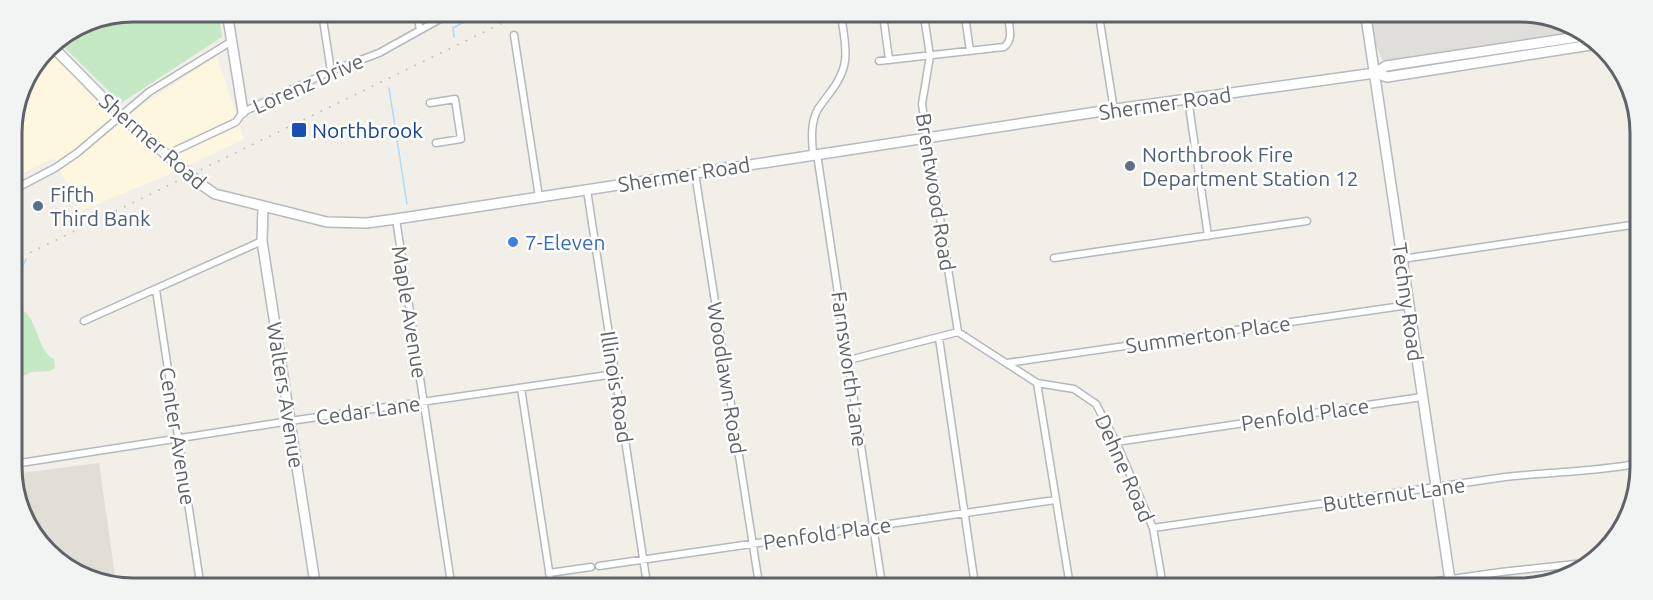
<svg xmlns="http://www.w3.org/2000/svg" width="1653" height="600" viewBox="0 0 1653 600" font-family="Ubuntu,sans-serif">
	<style>
		.commercial { fill: #fef7e0 }
		.industrial { fill: #e0deda }
		.education { fill: #e1ded6 }
		.green { fill: #c5e8c5 }
		.lines { fill: none; stroke-linecap: round; stroke-linejoin: round }
		.stream { stroke: #aadaff; stroke-width: 1.5 }
		.street-casing { stroke: #b5b8bc; stroke-width: 9 }
		.secondary-casing { stroke: #b6babf; stroke-width: 12 }
		.street { stroke: #fff; stroke-width: 6 }
		.secondary { stroke: #fff; stroke-width: 9 }
		.rail { stroke: #b6b7b8; stroke-width: 1.5; stroke-dasharray: 1.5 8; stroke-linecap: butt }
		.transit-dot { fill: #1a4fb4; stroke: #fff; stroke-width: 2 }
		.service-dot { fill: #5c6f8a; stroke: #fff; stroke-width: 2 }
		.shop-dot { fill: #3f7fe0; stroke: #fff; stroke-width: 2 }
		.labels { text-anchor: middle; dominant-baseline: central; stroke-width: 5; stroke-linejoin: round; paint-order: stroke }
		.street-label { font-size: 21px; fill: #5f6368; stroke: #fff }
		.transit-label { font-size: 21px; fill: #164399; stroke: #fff; text-anchor: start }
		.service-label { font-size: 21px; fill: #4e5e75; stroke: #fff; text-anchor: start }
		.shop-label { font-size: 21px; fill: #366cbe; stroke: #fff; text-anchor: start }
		.rim { fill: none; stroke: #5f6368; stroke-width: 3 }
	</style>
	<rect width="100%" height="100%" fill="#f1efe8"/>
	<path class="commercial" d="M46,52L67,68L118,125L138,108L217,56L244,139L170,174L81,211L54,158L13,178L12,125L25,79Z"/>
	<path class="industrial" d="M1372,18H1558L1577,31L1383,61L1376,46Z"/>
	<path class="education" d="M99,463L116,582H95L42,547L14,490V474Z"/>
	<path class="green" d="M134,12H219L222,37L121,103L57,40L87,21Z
		M13,302C18,306 24,310 28,315C38,328 40,353 54,359L55,368L50,371L32,372L14,380Z"/>
	<g class="lines">
		<path class="stream" d="M454,37L453,28L479,14
			M389,88L407,204
			M716,164L726,162
			M705,166L711,165
			M13,222L22,250
			M13,273L24,264L26,259"/>
		<defs>
			<path id="street" d="M322,13L331,71
				M417,13L420,30
				M883,15L889,59
				M924,16L930,56L922,104L958,332
				M965,16L970,51
				M1099,16L1114,110
				M514,35L539,197
				M879,61L1004,47C1014,39 1009,27 1008,16
				M1188,99L1208,236
				M430,103L455,99L461,139L436,143
				M168,154L236,122L243,112L331,71L379,53L451,13
				M817,154L882,585
				M813,155C812,140 810,123 818,109C828,94 842,81 845,61C847,46 843,30 841,15
				M695,173L759,584
				M13,190L55,168L77,153L149,92L232,41
				M587,190L647,584
				M396,219L451,583
				M1054,258L1307,221
				M1402,259L1638,224
				M156,290L200,582
				M84,321L262,241
				M939,338L975,585
				M849,360L958,332L1037,383L1074,389L1096,404L1116,442L1153,528L1163,586
				M1007,363L1409,305
				M1037,383L1070,586
				M521,388L551,584
				M1116,442L1422,397
				M14,464L290,421L615,374
				M1153,528L1505,477C1549,472 1593,472 1635,464
				M599,566L1055,500
				M549,573L591,567
				M1395,587L1501,572L1594,562"/>
			<path id="secondary" d="M227,12L243,112
				M1366,17L1451,587
				M51,45L121,116L202,185L215,194L327,222L367,223L396,219L1116,109L1375,73L1387,77L1597,44
				M1375,73L1386,66L1584,36
				M263,207L262,241L315,583"/>
		</defs>
		<use href="#street" class="street-casing"/>
		<use href="#secondary" class="secondary-casing"/>
		<use href="#street" class="street"/>
		<use href="#secondary" class="secondary"/>
		<path class="rail" d="M13,261L521,14"/>
	</g>
	<rect class="transit-dot" x="291" y="122" width="16" height="16" rx="3"/>
	<g class="service-dot">
		<circle cx="1130" cy="166" r="6"/>
		<circle cx="38" cy="206" r="6"/>
	</g>
	<circle class="shop-dot" cx="513" cy="242" r="6"/>
	<g class="labels">
		<g class="street-label">
			<text transform="translate(308 83) rotate(-24)">Lorenz Drive</text>
			<text transform="translate(1165 103) rotate(-8)">Shermer Road</text>
			<text transform="translate(153 141) rotate(41)">Shermer Road</text>
			<text transform="translate(684 174) rotate(-9)">Shermer Road</text>
			<text transform="translate(936 192) rotate(81)">Brentwood Road</text>
			<text transform="translate(1408 302) rotate(82)">Techny Road</text>
			<text transform="translate(410 312) rotate(81)">Maple Avenue</text>
			<text transform="translate(1208 334) rotate(-8)">Summerton Place</text>
			<text transform="translate(850 369) rotate(82)">Farnsworth Lane</text>
			<text transform="translate(727 378) rotate(81)">Woodlawn Road</text>
			<text transform="translate(617 387) rotate(81)">Illinois Road</text>
			<text transform="translate(286 395) rotate(81)">Walters Avenue</text>
			<text transform="translate(368 410) rotate(-8)">Cedar Lane</text>
			<text transform="translate(1305 414) rotate(-8)">Penfold Place</text>
			<text transform="translate(178 436) rotate(81)">Center Avenue</text>
			<text transform="translate(1125 468) rotate(66)">Dehne Road</text>
			<text transform="translate(1394 494) rotate(-8)">Butternut Lane</text>
			<text transform="translate(827 533) rotate(-8)">Penfold Place</text>
		</g>
		<g class="transit-label">
			<text x="312" y="130">Northbrook</text>
		</g>
		<g class="service-label">
			<text x="1142" y="154">Northbrook Fire<tspan x="1142" dy="24">Department Station 12</tspan></text>
			<text x="50" y="194">Fifth<tspan x="50" dy="24">Third Bank</tspan></text>
		</g>
		<g class="shop-label">
			<text x="525" y="242">7-Eleven</text>
		</g>
	</g>
	<path d="M0 0H1653V600H0ZM133 22H1519A111 111 0 0 1 1630 133V467A111 111 0 0 1 1519 578H133A111 111 0 0 1 22 467V133A111 111 0 0 1 133 22Z" fill="#f2f3f3" fill-rule="evenodd"/>
	<path class="rim" d="M133 22H1519A111 111 0 0 1 1630 133V467A111 111 0 0 1 1519 578H133A111 111 0 0 1 22 467V133A111 111 0 0 1 133 22Z"/>
</svg>
